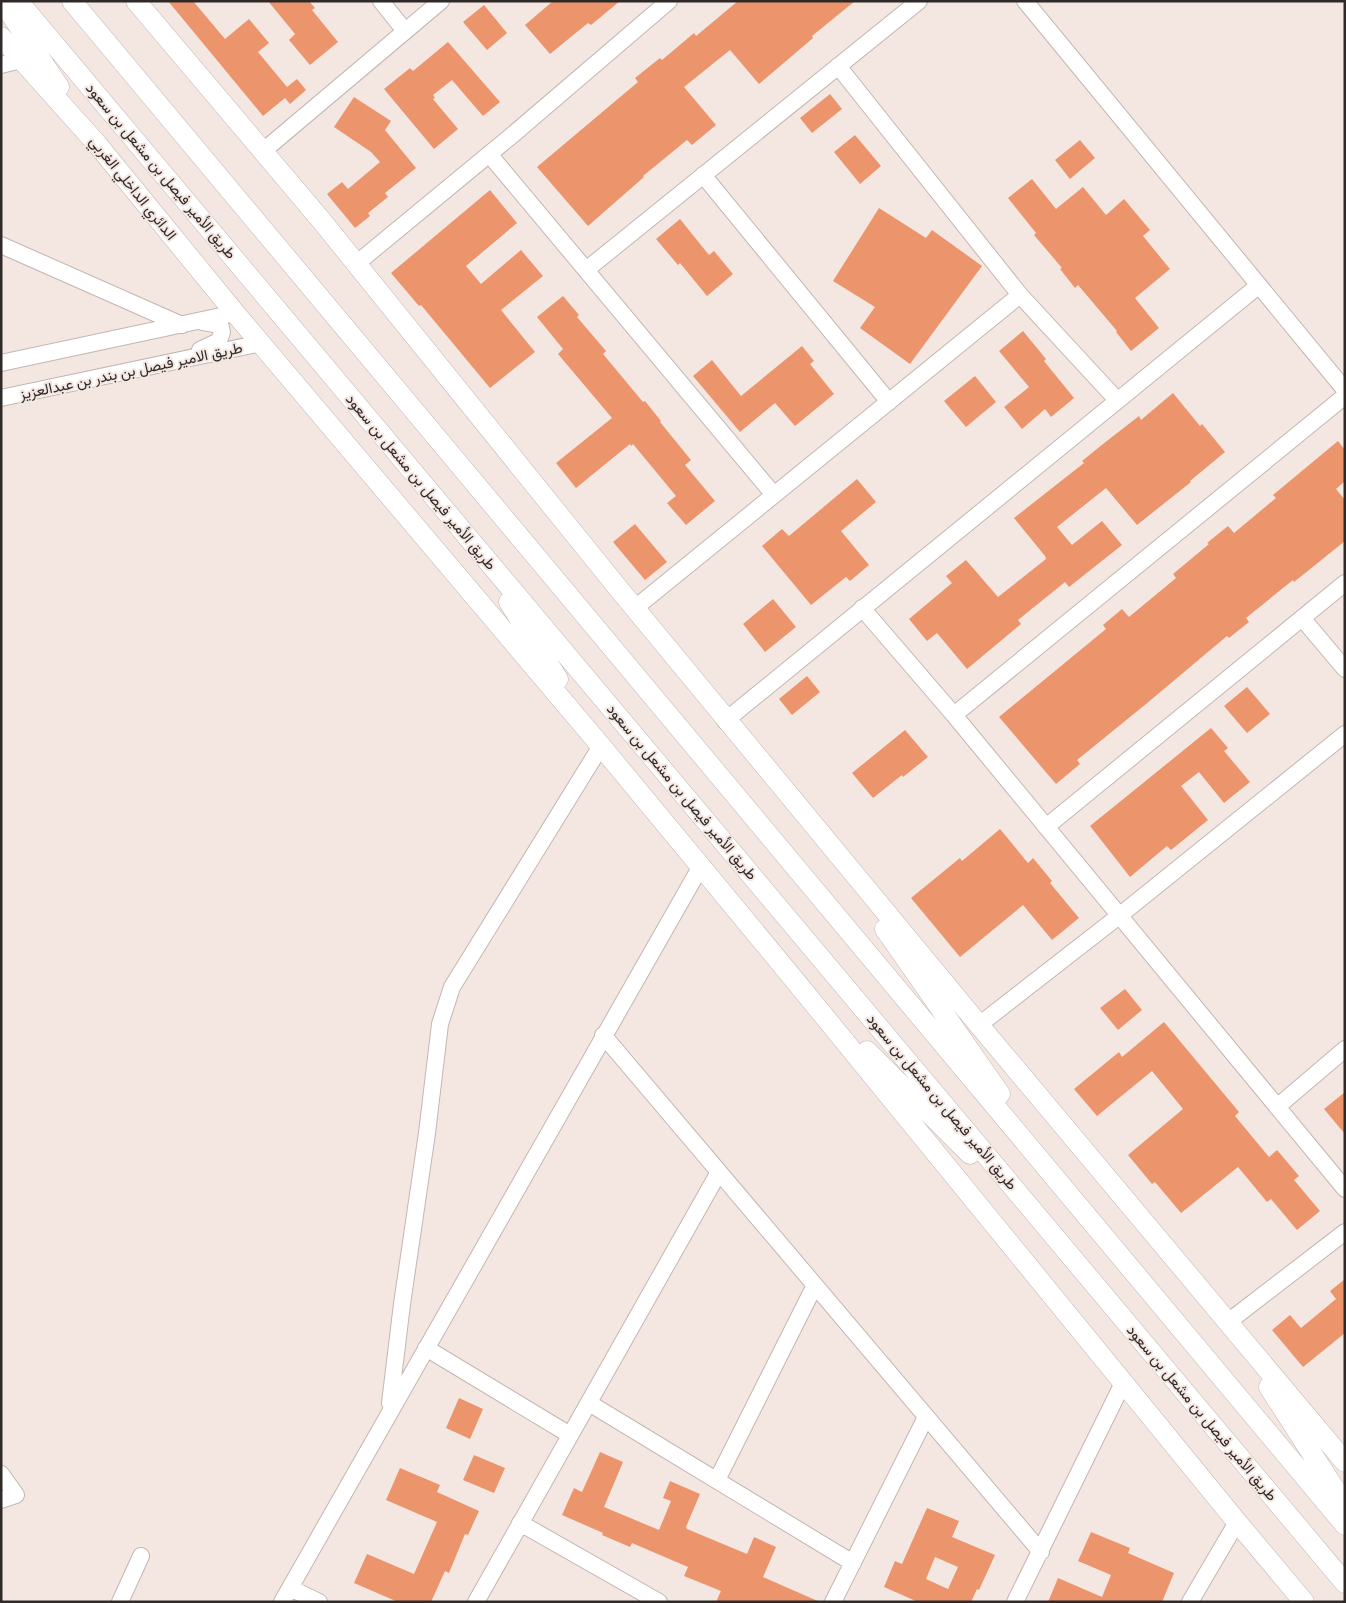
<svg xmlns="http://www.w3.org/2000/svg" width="1346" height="1603" viewBox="0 0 1346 1603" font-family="Karla,Vazirmatn,sans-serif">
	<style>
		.building { fill: #ec946c; fill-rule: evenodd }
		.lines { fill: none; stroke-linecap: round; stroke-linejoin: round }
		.minor-casing { stroke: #c2b6b1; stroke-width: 18 }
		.major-casing { stroke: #c2b6b1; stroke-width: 21 }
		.minor { stroke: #fff; stroke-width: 16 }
		.major { stroke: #fff; stroke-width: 20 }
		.labels { text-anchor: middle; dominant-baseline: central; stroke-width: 4; stroke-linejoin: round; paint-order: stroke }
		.street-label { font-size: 15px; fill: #2f2a28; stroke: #f4e7e2 }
	</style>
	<rect width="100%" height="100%" fill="#f4e7e2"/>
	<path class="building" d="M168,1H193L225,39L249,19L269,43L258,52L287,87L297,79L306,90L290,104L285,98L263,116Z
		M268,1H309L315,8L312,10L338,42L310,65L289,40L295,34Z
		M553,1H620L591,25L588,23L550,54L525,25Z
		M738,1H855L812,36L813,38L759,84L730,50L684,87L716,125L692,145L687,140L643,176L644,177L588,226L537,167L638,82L635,78L660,58L662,60L694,33L696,36Z
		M484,5L507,33L487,50L463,22Z
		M448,42L500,102L483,116L452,80L433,95L435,98L433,99L458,129L434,149L384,89L410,68L413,71Z
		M830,94L842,109L812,133L800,118Z
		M354,97L391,121L385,130L416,168L385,193L388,197L368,213L370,216L355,228L327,194L342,182L348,189L380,162L371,152L334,127Z
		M855,135L881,166L860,184L834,152Z
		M1080,140L1095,158L1070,179L1055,160Z
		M1032,179L1056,209L1083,187L1106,215L1124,199L1150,230L1143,236L1170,269L1135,298L1159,328L1131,351L1116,332L1117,331L1078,285L1075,288L1060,269L1062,268L1034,235L1036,233L1008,198Z
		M490,190L517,223L466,266L481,284L521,250L543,276L501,310L535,352L490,388L421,305L419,306L391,273Z
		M879,208L926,238L932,230L982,266L910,364L860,328L875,307L833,281Z
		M680,219L709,255L714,251L733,274L707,296L680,263L678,265L656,239Z
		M563,296L579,315L577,317L606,351L603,354L643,402L645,401L661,421L660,422L691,460L685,465L715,501L686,525L667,503L676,496L633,444L631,446L630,444L576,488L556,463L612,418L558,354L563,349L537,317Z
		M1023,331L1046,359L1044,361L1074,398L1051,417L1045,409L1022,429L1004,407L1029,387L999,351Z
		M802,346L814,361L810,364L834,394L795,426L775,403L740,432L693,376L712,360L741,396Z
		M975,376L996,402L966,427L944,401Z
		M1173,393L1200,426L1202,424L1225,452L1190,481L1191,482L1137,525L1106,488L1057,527L1072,545L1102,521L1122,545L1069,587L1065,582L1018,620L1021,624L967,669L937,633L927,641L909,619L952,583L946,576L966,560L998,597L1046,559L1045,556L1014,518L1084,463L1082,461L1103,444L1139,416L1141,420Z
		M1338,441L1345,450V481L1336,489L1345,500V541L1294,582L1293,580L1246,618L1249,622L1229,638L1227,636L1146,704L1077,760L1080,764L1056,784L999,717L1106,629L1103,625L1122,609L1129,617L1176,578L1173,574L1209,544L1207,543L1228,526L1234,533L1276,498L1273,495Z
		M857,479L876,502L841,531L869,565L850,581L846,577L811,605L762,546L782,529L789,536Z
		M635,524L667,562L645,580L613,542Z
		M773,599L796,627L765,652L743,624Z
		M807,676L820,692L792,715L779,699Z
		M1247,687L1270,714L1247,733L1224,706Z
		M1211,728L1228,748L1224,751L1250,782L1224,803L1199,772L1181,786L1208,820L1171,850L1167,846L1130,877L1090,826Z
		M905,730L928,757L903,777L902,775L873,798L852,773Z
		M1000,829L1028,863L1033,858L1052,881L1050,883L1079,918L1052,940L1023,905L960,957L911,898L960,858L962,861Z
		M1125,989L1142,1010L1118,1030L1100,1008Z
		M1164,1022L1239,1112L1235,1116L1269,1157L1277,1150L1299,1176L1294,1180L1320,1211L1297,1230L1271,1199L1267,1202L1238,1167L1181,1213L1155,1182L1152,1184L1128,1155L1183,1109L1152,1071L1097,1116L1074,1089L1119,1052L1122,1057Z
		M1345,1092V1134L1324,1109Z
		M1345,1279V1333L1303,1367L1272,1330L1290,1315L1301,1328L1336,1299L1330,1291Z
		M459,1398L483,1409L470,1439L446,1428Z
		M600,1452L623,1462L604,1507L659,1530L671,1501L663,1498L670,1481L700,1494L686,1527L687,1529L747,1554L754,1537L776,1547L763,1577L820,1602H716L721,1591L684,1576L688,1567L632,1543L630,1547L602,1535L603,1533L562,1515L574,1488L582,1492Z
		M474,1455L505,1468L494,1493L463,1480Z
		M400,1468L440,1485L437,1492L479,1511L468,1535L465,1534L449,1573L445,1571L431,1602H398L354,1583L367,1554L414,1574L437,1522L386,1500Z
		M927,1508L959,1521L952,1537L995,1555L979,1590L977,1589L971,1602H918L884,1587L895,1561L902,1564ZM935,1557L958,1567L948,1589L926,1579Z
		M1091,1532L1130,1548L1128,1553L1174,1573L1162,1602H1048L1058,1578L1102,1597L1111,1575L1078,1561Z"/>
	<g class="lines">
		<defs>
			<path id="minor" d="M381,1L405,31
				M1025,1L1345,390
				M1,65L21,60
				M838,66L1020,295
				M262,152L441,1
				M489,154L774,495L635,608
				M703,175L889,402
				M1,245L182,325
				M356,264L510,137L669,1
				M586,270L919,1
				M200,350L219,341L222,332L221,327L215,324L203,322
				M1,363L235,313
				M1,398L261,343
				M774,495L1020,295L1117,400
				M862,608L954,715L1345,396
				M1302,618L1345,669
				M954,715L1345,1189
				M725,721L1258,286
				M1046,827L1345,583
				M979,1025L1119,916L1345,734
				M603,1035L1041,1552
				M1277,1107L1345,1049
				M1228,1322L1345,1232
				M426,1348L570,1435
				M390,1403L402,1304L427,1133L440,1024L452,987L601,746
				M589,1403L853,1563
				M1,1474L16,1495L1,1500
				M717,1480L815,1285
				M520,1523L659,1602
				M290,1588L319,1602
				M120,1602L141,1556
				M282,1602L701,866
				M476,1602L719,1172
				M833,1602L926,1417
				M1015,1602L1123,1383
				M1190,1602L1237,1522"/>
			<path id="major" d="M2,1L59,87
				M18,1L1345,1583
				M72,1L1345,1525
				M136,1L321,220L618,588L979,1025L1345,1462
				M1,37L97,144L235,313L601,746L788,972L1237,1522L1304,1602
				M509,602L558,679
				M885,929L1000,1094
				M867,1051L970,1154
				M1269,1387L1345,1505"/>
		</defs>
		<use href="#minor" class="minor-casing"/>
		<use href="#major" class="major-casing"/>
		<use href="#minor" class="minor"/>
		<use href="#major" class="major"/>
	</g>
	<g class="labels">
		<g class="street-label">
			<text transform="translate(161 171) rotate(50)">طريق الأمير فيصل بن مشعل بن سعود</text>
			<text transform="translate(133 188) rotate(51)">الدائري الداخلي الغربي</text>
			<text transform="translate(131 371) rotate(-12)">طريق الامير فيصل بن بندر بن عبدالعزيز</text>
			<text transform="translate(421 482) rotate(50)">طريق الأمير فيصل بن مشعل بن سعود</text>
			<text transform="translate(682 792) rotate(50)">طريق الأمير فيصل بن مشعل بن سعود</text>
			<text transform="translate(942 1102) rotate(50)">طريق الأمير فيصل بن مشعل بن سعود</text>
			<text transform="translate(1202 1413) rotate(50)">طريق الأمير فيصل بن مشعل بن سعود</text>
		</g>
	</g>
	<rect width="1346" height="1603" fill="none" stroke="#2f2a28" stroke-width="5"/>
</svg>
